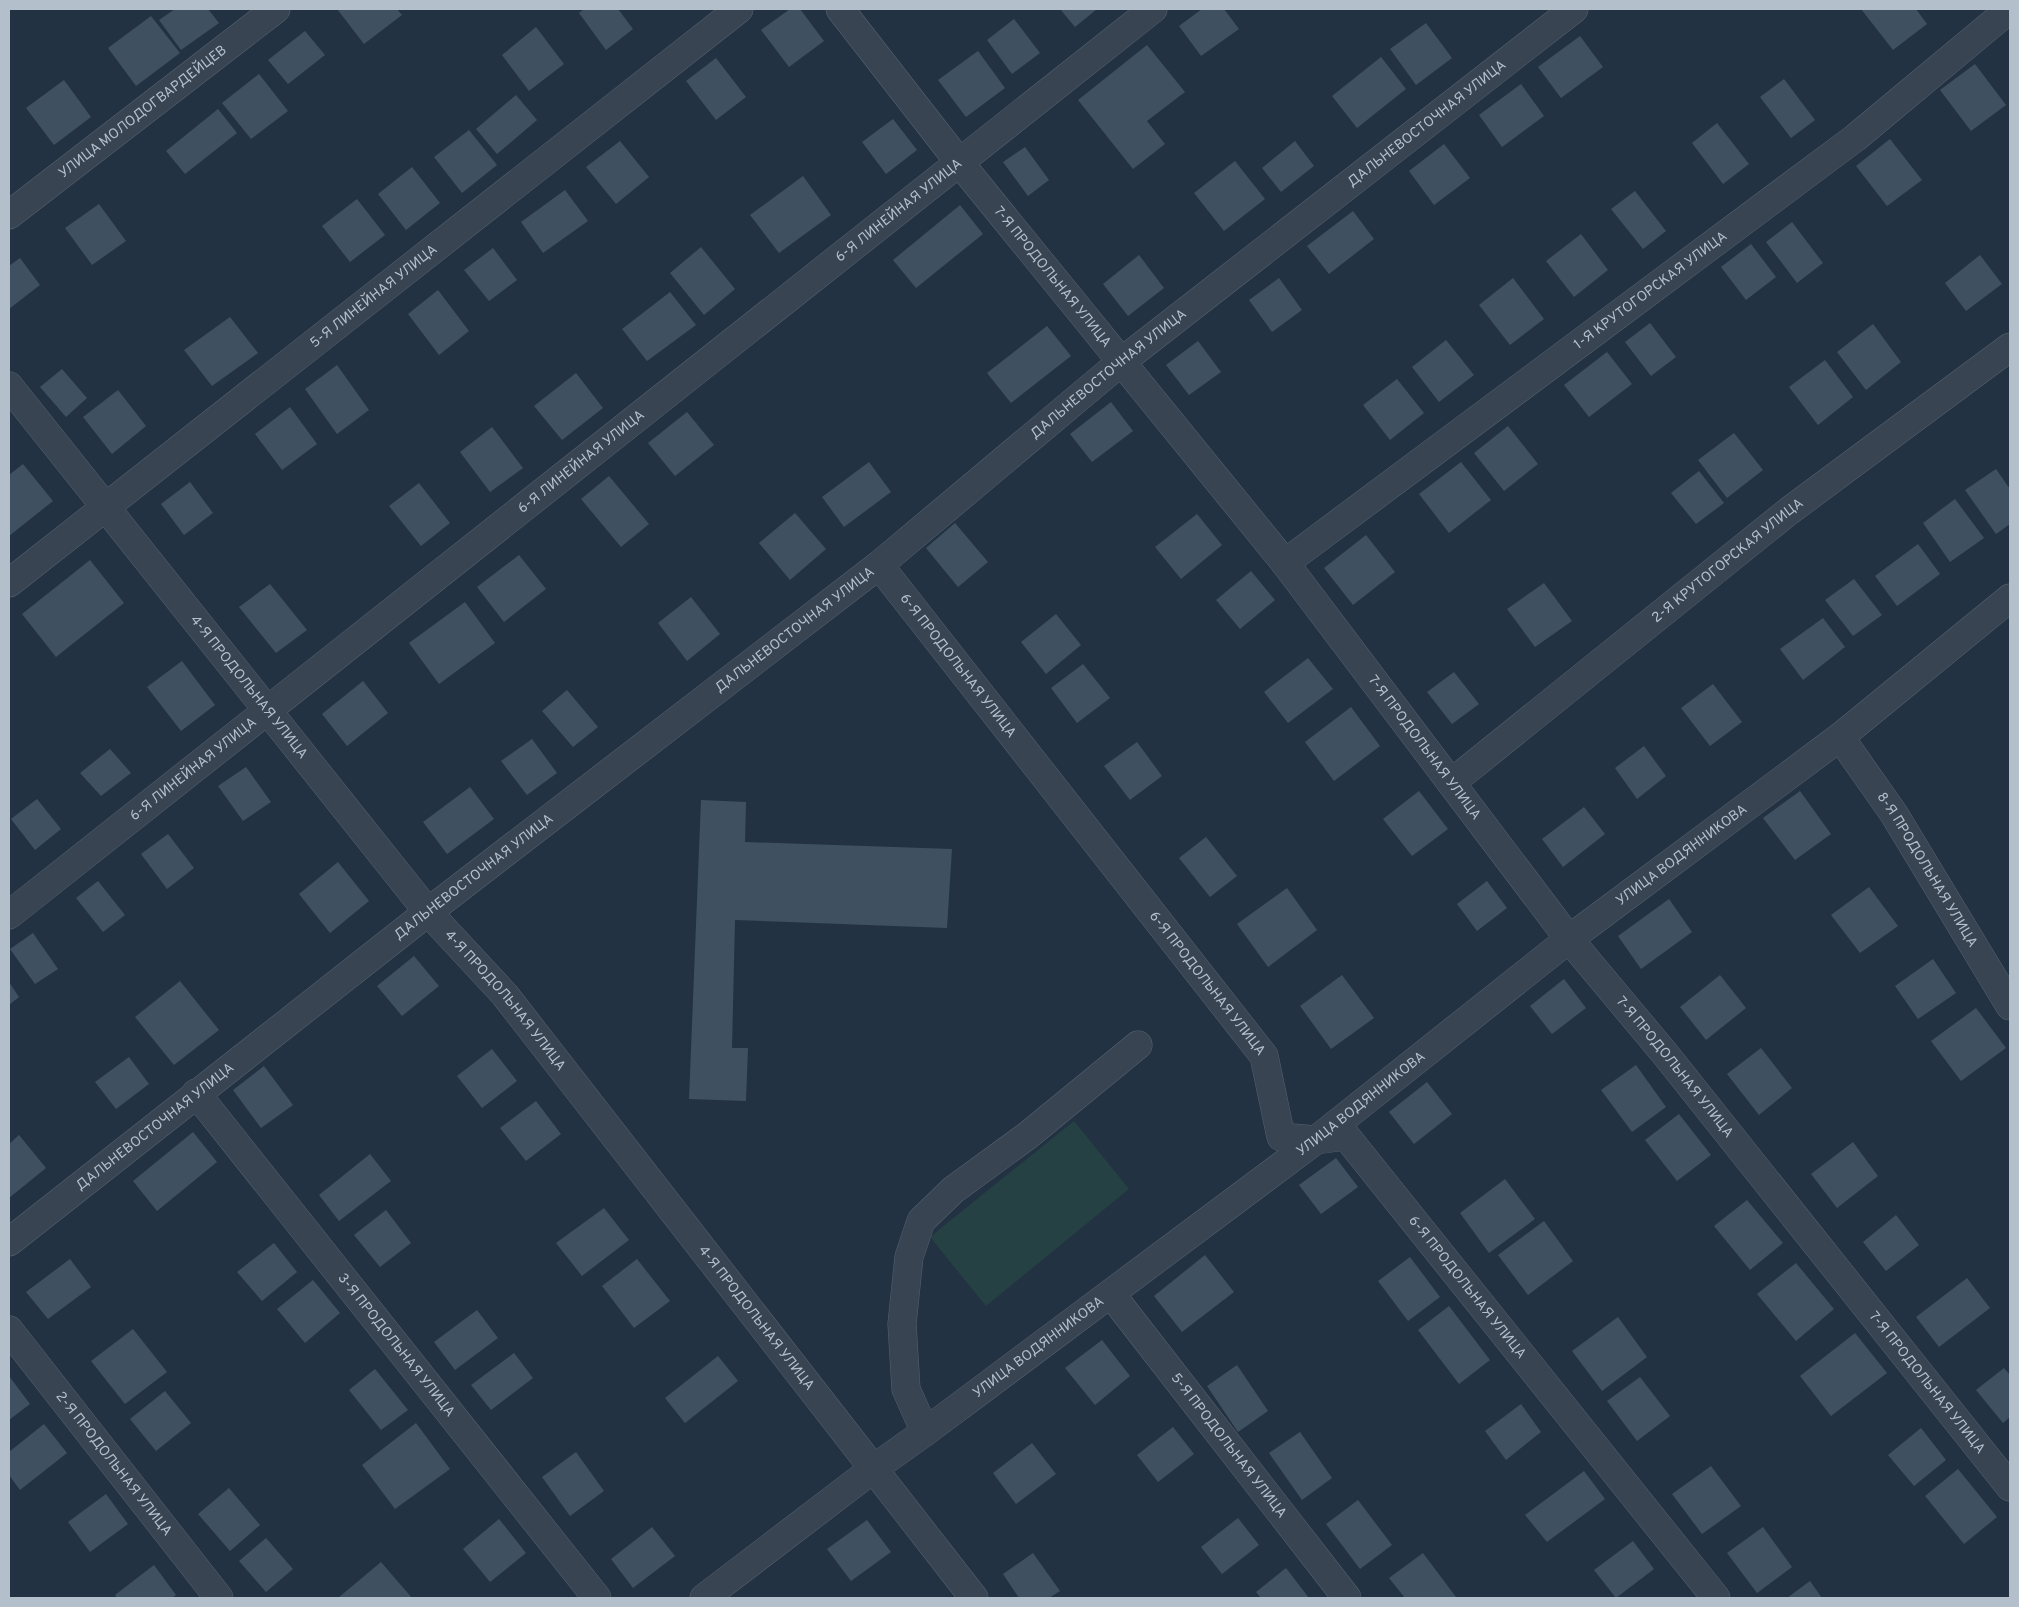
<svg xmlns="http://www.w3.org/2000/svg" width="2019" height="1607" viewBox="0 0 2019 1607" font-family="Overpass,sans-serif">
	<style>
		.green { fill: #254143 }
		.building { fill: #3f5161 }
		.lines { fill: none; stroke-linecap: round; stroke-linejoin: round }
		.minor-casing { stroke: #55626f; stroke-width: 29 }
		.minor { stroke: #384451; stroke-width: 28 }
		.labels { text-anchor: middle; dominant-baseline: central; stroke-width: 4.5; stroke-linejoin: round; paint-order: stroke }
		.street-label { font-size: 14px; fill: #b4bfcc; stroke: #1c2936 }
	</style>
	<rect width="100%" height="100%" fill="#233242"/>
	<path class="green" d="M1074,1121L1129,1189L986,1306L930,1237Z"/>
	<path class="building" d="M175,9H208L219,23L181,50L159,20Z
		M337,9H397L402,15L364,44Z
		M584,9H618L633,29L606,50L579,13Z
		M790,9H800L824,41L789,67L761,30Z
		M1060,9H1097L1075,27Z
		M1202,9H1224L1239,29L1201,56L1179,26Z
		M1861,9H1916L1927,24L1893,50Z
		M151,16L180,53L136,86L108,48Z
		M1014,19L1040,53L1012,74L987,40Z
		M1426,23L1452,58L1416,85L1390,49Z
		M536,27L564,64L529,91L502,55Z
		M305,31L325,55L288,84L268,60Z
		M1580,36L1603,67L1561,98L1538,67Z
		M1147,45L1185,92L1147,121L1165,144L1133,169L1078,100Z
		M978,51L1005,88L966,117L938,80Z
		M1381,57L1406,89L1357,128L1332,96Z
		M716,58L746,97L716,120L686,81Z
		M1975,64L2006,105L1971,131L1940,90Z
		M259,74L288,111L251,139L222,103Z
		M1784,79L1815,120L1791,138L1760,97Z
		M64,80L91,117L54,145L26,108Z
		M1521,84L1544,116L1502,147L1479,115Z
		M516,95L537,120L497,154L476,129Z
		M218,109L237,133L185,174L166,151Z
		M893,119L917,150L886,174L862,142Z
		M1717,123L1749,164L1723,184L1692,143Z
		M469,130L497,165L462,193L434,157Z
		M1890,139L1922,180L1887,206L1856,166Z
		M620,141L649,177L616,204L586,167Z
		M1295,141L1314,166L1281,192L1262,168Z
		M1444,144L1470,178L1434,205L1409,171Z
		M1025,147L1049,180L1028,196L1003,162Z
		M1235,161L1265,199L1224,231L1194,193Z
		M412,167L440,203L406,230L378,194Z
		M803,176L831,215L779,253L750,215Z
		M565,190L588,221L543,253L521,222Z
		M1635,191L1666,231L1643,249L1611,209Z
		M357,199L385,235L350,262L322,226Z
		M99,204L126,241L92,265L65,228Z
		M960,205L983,234L916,288L893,260Z
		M1353,211L1374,239L1329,274L1307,246Z
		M1792,222L1823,263L1797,283L1766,242Z
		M1581,234L1608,270L1574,297L1546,261Z
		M1751,244L1776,277L1746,300L1721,267Z
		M701,247L735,289L704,315L670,273Z
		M493,248L517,280L489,301L464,270Z
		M1139,255L1164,288L1128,316L1103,284Z
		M1980,255L2002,284L1966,311L1945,283Z
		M20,258L40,285L9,309V266Z
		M1279,278L1302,310L1272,332L1249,300Z
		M1513,278L1544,319L1510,345L1479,305Z
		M438,290L469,331L439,355L408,314Z
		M670,292L696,325L647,361L622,329Z
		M230,317L258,353L212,386L184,350Z
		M1650,323L1676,357L1651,376L1625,342Z
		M1873,324L1901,362L1866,390L1837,352Z
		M1047,326L1071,356L1011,403L987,373Z
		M1446,340L1474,375L1439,402L1412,367Z
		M1198,341L1221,372L1189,395L1166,365Z
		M1607,352L1632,384L1589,417L1564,385Z
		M1825,360L1853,397L1818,425L1789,387Z
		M337,365L369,410L337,434L305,389Z
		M62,369L87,398L66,417L40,387Z
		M576,373L603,408L562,440L534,406Z
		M1397,379L1424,413L1390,440L1363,405Z
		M118,390L146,426L112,454L83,417Z
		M1111,402L1133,431L1092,462L1070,434Z
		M290,407L317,444L282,470L255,434Z
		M687,412L714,445L675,476L648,443Z
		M1508,426L1538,464L1504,491L1474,453Z
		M492,427L523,468L490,492L460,452Z
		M1734,433L1763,470L1727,498L1698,460Z
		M869,462L891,492L844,527L822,497Z
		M1461,462L1491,500L1449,533L1419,494Z
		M23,464L53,501L9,536V475Z
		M1996,469L2010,489V524L1996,534L1965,490Z
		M1699,471L1724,503L1696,524L1671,493Z
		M609,476L649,524L621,547L581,499Z
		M190,482L213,513L184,535L161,504Z
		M419,483L450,523L421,546L389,506Z
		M1955,499L1984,538L1950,562L1923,523Z
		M795,513L826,549L790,580L759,543Z
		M1197,514L1222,545L1181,579L1155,547Z
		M955,523L988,562L958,587L926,548Z
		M1366,535L1395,572L1353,605L1324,568Z
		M1918,544L1940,574L1897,606L1875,576Z
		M519,555L546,589L504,622L477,587Z
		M90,560L124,603L56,657L22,614Z
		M1251,571L1275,600L1240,629L1216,600Z
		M1854,579L1882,615L1853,636L1825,600Z
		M1544,583L1572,621L1535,647L1507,609Z
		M270,584L307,630L276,653L239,607Z
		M691,597L720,634L687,661L658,623Z
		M465,602L495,643L439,684L409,643Z
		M1056,614L1081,645L1046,674L1021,642Z
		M1823,618L1845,647L1803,680L1780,649Z
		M1308,658L1333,689L1288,723L1264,692Z
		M182,661L215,705L181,731L147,687Z
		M1083,664L1110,698L1077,723L1051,688Z
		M1454,672L1479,704L1452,724L1427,692Z
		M363,681L388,713L347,746L322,714Z
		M1713,684L1742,722L1710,746L1681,708Z
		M567,690L598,727L573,747L542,711Z
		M1351,707L1380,746L1334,781L1305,742Z
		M532,739L557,773L527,795L501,761Z
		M1137,742L1162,776L1130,800L1104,766Z
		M1644,746L1666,776L1637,799L1615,768Z
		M110,749L131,773L101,796L80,773Z
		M246,767L271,802L243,821L218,786Z
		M470,787L494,819L447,854L423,822Z
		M1419,791L1448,829L1412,856L1383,819Z
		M1800,791L1831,834L1795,860L1763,818Z
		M37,799L61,829L35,850L11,819Z
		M701,800L746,802L745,842L952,849L947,928L735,920L732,1048H748L746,1101L689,1099Z
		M1584,807L1605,834L1563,867L1542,839Z
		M168,834L194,868L167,889L141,854Z
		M1206,837L1237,876L1210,897L1179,858Z
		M338,862L369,901L330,933L299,894Z
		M98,881L125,915L103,932L76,898Z
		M1487,881L1507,908L1477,931L1457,904Z
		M1869,887L1898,926L1860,953L1831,915Z
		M1287,888L1317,930L1268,967L1237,924Z
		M1669,899L1692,932L1641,969L1618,936Z
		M33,933L58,969L35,984L10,949Z
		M414,956L439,986L402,1016L377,986Z
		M1933,959L1956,993L1918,1019L1895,986Z
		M1342,975L1374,1018L1331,1049L1300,1006Z
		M1720,975L1746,1008L1706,1040L1680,1007Z
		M1564,979L1586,1008L1552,1034L1530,1006Z
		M180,981L219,1030L174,1065L135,1017Z
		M9,982L19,997L9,1005Z
		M1976,1008L2006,1048L1961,1081L1931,1041Z
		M1761,1048L1792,1088L1759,1115L1727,1074Z
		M492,1049L517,1081L482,1108L457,1076Z
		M129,1057L149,1084L116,1109L95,1082Z
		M1636,1065L1666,1107L1632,1132L1601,1090Z
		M264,1066L293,1105L261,1128L233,1090Z
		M1427,1082L1452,1114L1414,1144L1389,1112Z
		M536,1101L561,1134L526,1161L500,1128Z
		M1679,1114L1711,1155L1677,1181L1645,1140Z
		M193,1132L217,1162L157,1211L133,1181Z
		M19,1135L46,1168L9,1198V1144Z
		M1853,1142L1878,1176L1837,1208L1811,1174Z
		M370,1154L391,1181L339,1221L319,1195Z
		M1336,1158L1358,1187L1321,1214L1299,1185Z
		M1505,1179L1535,1219L1489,1253L1460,1213Z
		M1747,1200L1783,1243L1750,1270L1714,1226Z
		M604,1208L629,1240L582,1276L556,1243Z
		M386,1210L411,1243L380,1267L354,1235Z
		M1896,1215L1919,1245L1886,1271L1863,1242Z
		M1544,1221L1573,1261L1528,1295L1498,1255Z
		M274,1243L297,1272L262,1301L237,1272Z
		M1205,1255L1234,1292L1182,1332L1154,1296Z
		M1410,1257L1440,1297L1408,1321L1378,1281Z
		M70,1259L91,1287L48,1319L26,1292Z
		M637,1259L670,1301L634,1328L602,1286Z
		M1796,1263L1834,1309L1796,1341L1757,1294Z
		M1967,1278L1990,1308L1939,1347L1916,1317Z
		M313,1280L340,1313L305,1343L277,1309Z
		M1449,1306L1490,1360L1459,1384L1418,1330Z
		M477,1310L498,1338L455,1370L434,1342Z
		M1618,1317L1647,1357L1602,1391L1572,1351Z
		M133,1329L167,1372L125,1404L91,1361Z
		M1855,1333L1887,1373L1831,1416L1800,1376Z
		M1102,1340L1130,1376L1095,1405L1065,1368Z
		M514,1353L533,1378L491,1410L471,1385Z
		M718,1356L738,1381L685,1423L665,1398Z
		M1237,1365L1268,1411L1238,1432L1207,1386Z
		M2004,1368L2010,1375V1417L2003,1423L1976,1390Z
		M375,1369L408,1410L381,1430L349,1390Z
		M9,1376L30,1404L9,1420Z
		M1640,1377L1670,1416L1637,1441L1607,1401Z
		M165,1391L191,1423L156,1451L130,1419Z
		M1521,1404L1541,1432L1506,1460L1485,1431Z
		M416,1423L450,1469L395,1509L362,1465Z
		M44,1424L67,1453L20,1490L9,1475V1452Z
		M1173,1427L1194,1454L1158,1482L1137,1455Z
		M1921,1428L1946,1460L1914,1486L1888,1455Z
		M1300,1432L1332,1478L1302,1500L1269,1453Z
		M1032,1443L1056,1474L1016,1504L993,1473Z
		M576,1452L604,1491L570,1516L542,1477Z
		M1711,1466L1741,1506L1702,1534L1672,1494Z
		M1958,1469L1997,1517L1964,1544L1925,1496Z
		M1584,1471L1605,1499L1547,1542L1525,1515Z
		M229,1488L260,1525L230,1551L198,1514Z
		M106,1494L128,1524L90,1552L68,1522Z
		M1358,1500L1392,1545L1360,1569L1326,1524Z
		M1238,1518L1259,1545L1222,1574L1201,1547Z
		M499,1519L526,1553L490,1582L463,1549Z
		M867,1520L891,1552L851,1581L827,1549Z
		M652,1527L675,1556L633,1588L611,1559Z
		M1763,1527L1792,1567L1757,1593L1727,1553Z
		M266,1538L293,1569L266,1592L239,1561Z
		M1633,1541L1654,1569L1616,1598L1594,1570Z
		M1033,1553L1060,1591L1049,1598H1019L1003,1574Z
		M1423,1553L1456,1597L1454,1598H1405L1389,1578Z
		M381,1562L412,1598H338Z
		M154,1565L176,1595L172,1598H117L115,1595Z
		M1286,1568L1309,1598H1261L1256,1592Z
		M1810,1581L1822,1598H1787Z"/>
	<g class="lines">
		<defs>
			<g id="minor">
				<path id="s1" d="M840,9L959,162L1285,563L1569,939L1666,1055L2010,1487"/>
				<path id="s2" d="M9,215L276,9"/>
				<path id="s3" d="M9,386L428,912L505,995L974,1598"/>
				<path id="s4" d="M1285,563L1855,138L2010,9"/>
				<path id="s5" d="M879,565L1264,1056L1281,1137L1316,1140L1346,1136L1716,1598"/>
				<path id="s6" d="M9,583L739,9"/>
				<path id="s7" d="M1840,737L1894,814L2010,1006"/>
				<path id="s8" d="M1451,783L1789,511L2010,347"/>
				<path id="s9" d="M9,915L1153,9"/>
				<path id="s10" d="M196,1093L597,1598"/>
				<path id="s11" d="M9,1242L428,912L879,565L1121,362L1574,9"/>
				<path id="s12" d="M1111,1294L1347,1598"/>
				<path id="s13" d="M9,1330L219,1598"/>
				<path d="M925,1432L906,1389L902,1324L909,1257L921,1221L953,1190L1027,1136L1138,1045"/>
				<path id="s14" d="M704,1598L873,1469L925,1432L1316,1140L1569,939L1840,737L2010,598"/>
			</g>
		</defs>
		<use href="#minor" class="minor-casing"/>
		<use href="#minor" class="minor"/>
	</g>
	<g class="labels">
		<g class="street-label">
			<text stroke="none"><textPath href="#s2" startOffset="169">УЛИЦА МОЛОДОГВАРДЕЙЦЕВ</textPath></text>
			<text stroke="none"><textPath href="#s11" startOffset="1806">ДАЛЬНЕВОСТОЧНАЯ УЛИЦА</textPath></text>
			<text stroke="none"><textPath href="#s9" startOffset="1135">6-Я ЛИНЕЙНАЯ УЛИЦА</textPath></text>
			<text stroke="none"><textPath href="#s1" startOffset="342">7-Я ПРОДОЛЬНАЯ УЛИЦА</textPath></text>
			<text stroke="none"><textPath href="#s4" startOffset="456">1-Я КРУТОГОРСКАЯ УЛИЦА</textPath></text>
			<text stroke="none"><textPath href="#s6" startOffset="464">5-Я ЛИНЕЙНАЯ УЛИЦА</textPath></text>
			<text stroke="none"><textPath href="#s11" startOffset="1401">ДАЛЬНЕВОСТОЧНАЯ УЛИЦА</textPath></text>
			<text stroke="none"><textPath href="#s9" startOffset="730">6-Я ЛИНЕЙНАЯ УЛИЦА</textPath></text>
			<text stroke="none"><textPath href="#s8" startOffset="355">2-Я КРУТОГОРСКАЯ УЛИЦА</textPath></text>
			<text stroke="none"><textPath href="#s11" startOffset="996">ДАЛЬНЕВОСТОЧНАЯ УЛИЦА</textPath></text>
			<text stroke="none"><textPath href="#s5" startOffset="128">6-Я ПРОДОЛЬНАЯ УЛИЦА</textPath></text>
			<text stroke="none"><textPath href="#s3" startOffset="385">4-Я ПРОДОЛЬНАЯ УЛИЦА</textPath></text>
			<text stroke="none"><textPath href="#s1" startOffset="942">7-Я ПРОДОЛЬНАЯ УЛИЦА</textPath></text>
			<text stroke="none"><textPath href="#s9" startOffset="235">6-Я ЛИНЕЙНАЯ УЛИЦА</textPath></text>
			<text stroke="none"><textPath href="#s14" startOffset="1228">УЛИЦА ВОДЯННИКОВА</textPath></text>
			<text stroke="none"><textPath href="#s7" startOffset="159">8-Я ПРОДОЛЬНАЯ УЛИЦА</textPath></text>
			<text stroke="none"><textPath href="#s11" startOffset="591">ДАЛЬНЕВОСТОЧНАЯ УЛИЦА</textPath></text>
			<text stroke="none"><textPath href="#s5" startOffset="532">6-Я ПРОДОЛЬНАЯ УЛИЦА</textPath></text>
			<text stroke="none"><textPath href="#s3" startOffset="790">4-Я ПРОДОЛЬНАЯ УЛИЦА</textPath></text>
			<text stroke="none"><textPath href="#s1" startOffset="1348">7-Я ПРОДОЛЬНАЯ УЛИЦА</textPath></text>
			<text stroke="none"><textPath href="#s14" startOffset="822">УЛИЦА ВОДЯННИКОВА</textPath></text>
			<text stroke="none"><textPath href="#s11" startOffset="186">ДАЛЬНЕВОСТОЧНАЯ УЛИЦА</textPath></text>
			<text stroke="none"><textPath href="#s5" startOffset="966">6-Я ПРОДОЛЬНАЯ УЛИЦА</textPath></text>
			<text stroke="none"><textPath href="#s3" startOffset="1195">4-Я ПРОДОЛЬНАЯ УЛИЦА</textPath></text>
			<text stroke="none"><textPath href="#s10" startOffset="322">3-Я ПРОДОЛЬНАЯ УЛИЦА</textPath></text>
			<text stroke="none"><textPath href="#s14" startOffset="418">УЛИЦА ВОДЯННИКОВА</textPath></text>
			<text stroke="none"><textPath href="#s1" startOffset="1752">7-Я ПРОДОЛЬНАЯ УЛИЦА</textPath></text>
			<text stroke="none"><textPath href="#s12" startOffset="192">5-Я ПРОДОЛЬНАЯ УЛИЦА</textPath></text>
			<text stroke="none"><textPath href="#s13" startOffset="170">2-Я ПРОДОЛЬНАЯ УЛИЦА</textPath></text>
		</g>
	</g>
	<rect width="2019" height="1607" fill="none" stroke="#b4bfcc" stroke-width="20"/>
</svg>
